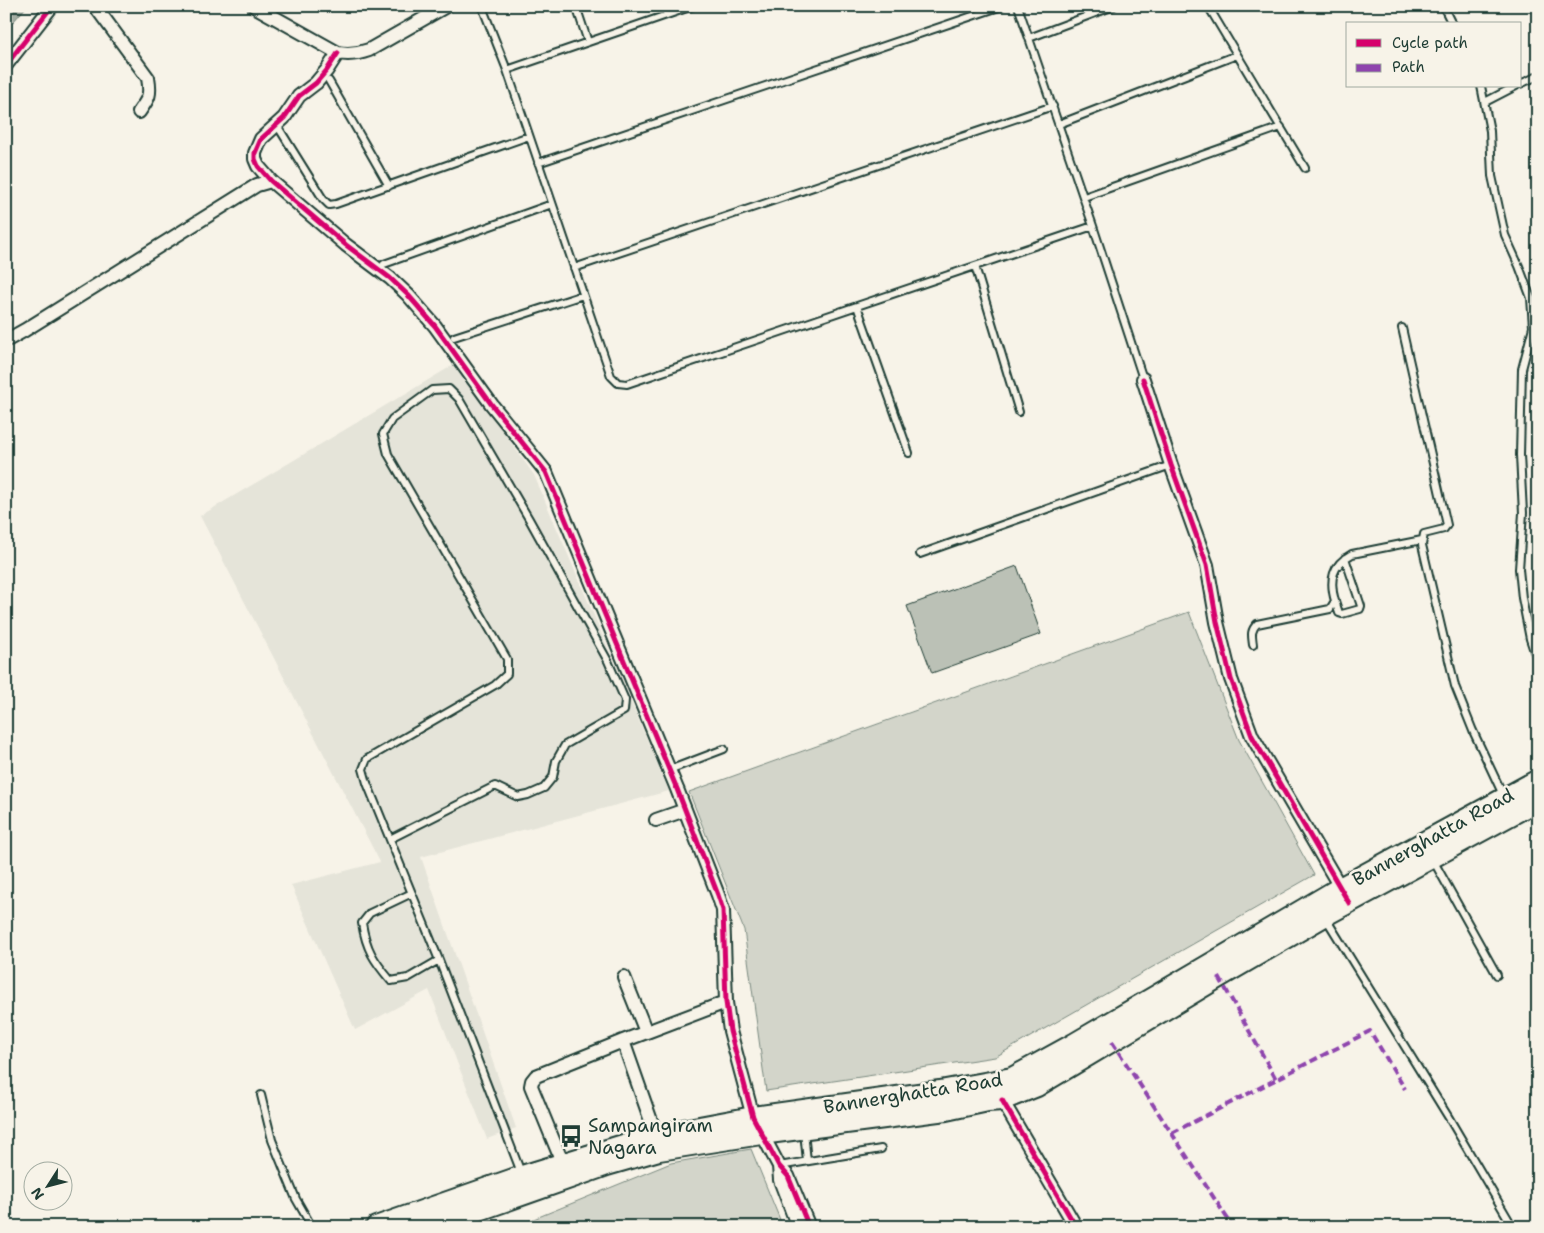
<svg xmlns="http://www.w3.org/2000/svg" width="1544" height="1233" viewBox="0 0 1544 1233" font-family="'Shantell Sans',sans-serif">
	<style>
		.built { fill: #e5e4d9 }
		.green { fill: #d3d5ca; stroke: #79897f }
		.water { fill: #a4ada3; stroke: #6f8077 }
		.building { fill: #bbc1b6; stroke: #1f3d34 }
		.lines { fill: none; stroke-linecap: round; stroke-linejoin: round }
		.service-casing { stroke: #1f3d34; stroke-width: 10 }
		.minor-casing { stroke: #1f3d34; stroke-width: 16 }
		.primary-casing { stroke: #1f3d34; stroke-width: 24 }
		.service { stroke: #f7f3e8; stroke-width: 6 }
		.minor { stroke: #f7f3e8; stroke-width: 12 }
		.primary { stroke: #f7f3e8; stroke-width: 20 }
		.quiet { stroke: #8e44ad; stroke-width: 4; stroke-dasharray: 8 4; stroke-linecap: butt }
		.cycleway-casing { stroke: #f7f3e8; stroke-width: 8 }
		.cycleway { stroke: #d6006c; stroke-width: 5 }
		.labels { text-anchor: middle; dominant-baseline: central; stroke-width: 5; stroke-linejoin: round; paint-order: stroke }
		.street-label { font-size: 19px; fill: #1f3d34; stroke: #f7f3e8 }
		.poi-label { font-size: 19px; fill: #1f3d34; stroke: #f7f3e8; text-anchor: start }
	</style>
	<rect width="100%" height="100%" fill="#f7f3e8"/>
	<filter id="ink" filterUnits="userSpaceOnUse"><feTurbulence type="fractalNoise" baseFrequency=".02" numOctaves="2"/><feDisplacementMap in="SourceGraphic" scale="10" xChannelSelector="R" yChannelSelector="G"/><feConvolveMatrix kernelMatrix="1 2 1 2 8 2 1 2 1" color-interpolation-filters="sRGB"/></filter>
	<g filter="url(#ink)">
		<path class="built" d="M455,364L534,475L669,791L421,857L516,1128L487,1139L429,990L355,1030L291,885L380,862L200,516Z
			M6,1206L16,1227H6Z"/>
		<path class="green" d="M1189,612L1239,740L1314,875L995,1057L766,1091L744,930L689,792Z
			M751,1149L783,1227H514L671,1163Z"/>
		<path class="water" d="M6,6H27L6,30Z"/>
		<path class="building" d="M1017,566L1041,634L932,673L907,606Z"/>
		<g class="lines">
			<defs>
				<path id="service" d="M576,6L588,42
					M664,6L667,15
					M1018,6L1093,226L1143,379
					M1208,6L1305,168
					M1443,6L1452,24
					M1535,6L1538,12
					M483,9L507,70L611,376L618,383L627,384L1093,226
					M1029,38L1114,6
					M507,70L693,6
					M329,81L389,186
					M1520,84L1538,76
					M1481,86L1490,131L1492,176L1505,235L1519,266L1531,298L1533,327L1522,369L1520,455L1523,513L1519,569L1522,598L1530,639L1538,663
					M1485,102L1516,86
					M1059,124L1237,55
					M280,130L323,199L329,205L336,204L529,136
					M538,163L1002,6
					M1084,197L1281,127
					M384,264L552,204
					M975,266L1019,412
					M574,268L1053,106
					M857,306L909,453
					M1402,328L1447,525L1444,529L1424,534L1422,545L1455,686L1473,731L1504,797
					M454,337L583,295
					M920,554L1171,465
					M1335,601L1339,613L1342,614L1360,609L1361,606L1345,558
					M1253,645C1252,636 1250,631 1257,624L1330,609L1335,601C1329,580 1332,565 1352,554L1422,540
					M669,770L724,749
					M390,839L495,786L518,797L528,795L544,788L553,777L556,761L565,745L624,711L625,700L608,661L529,519L459,399L449,389L432,390L392,419L383,434L388,454L507,659V674L495,685L367,759L363,769L367,783L439,960L522,1175
					M1433,860L1497,975
					M412,893L370,913L362,923C366,949 374,961 391,981L408,978L439,960
					M1325,917L1449,1118L1513,1227
					M261,1095L272,1140L296,1199L312,1227
					M804,1132L807,1161
					M779,1166L881,1149"/>
				<path id="minor" d="M95,6L148,78C151,95 149,98 139,112
					M254,6L338,53C349,55 358,54 369,50L446,6
					M338,53L327,70L316,83L299,96L284,118L261,139L255,153V159L258,166L271,181L346,245L390,278L408,295L435,326L492,405L546,472L677,789L718,895L723,910L726,1002L730,1031L753,1117L779,1166L788,1176L809,1227
					M6,65L52,6
					M6,338L9,339L25,330L257,185L271,181
					M1143,379L1171,465L1207,565L1217,622L1231,679L1252,736L1343,892
					M656,820L685,810
					M624,977L646,1032
					M623,1041L656,1135
					M1002,1100L1076,1227
					M563,1164L531,1086L532,1081L536,1076L623,1041L726,1002
					M779,1166L780,1180L798,1227"/>
				<path id="primary" d="M376,1227L522,1176L656,1135L753,1117L940,1091L1012,1078L1074,1044L1340,888L1538,780
					M431,1227L607,1165L659,1150L761,1134L946,1110L988,1101L1002,1100L1037,1086L1219,977L1324,916L1538,800"/>
			</defs>
			<use href="#service" class="service-casing"/>
			<use href="#minor" class="minor-casing"/>
			<use href="#primary" class="primary-casing"/>
			<use href="#service" class="service"/>
			<use href="#minor" class="minor"/>
			<use href="#primary" class="primary"/>
			<path class="quiet" d="M1219,977L1276,1079
				M1112,1042L1233,1227
				M1172,1133L1370,1031L1405,1089"/>
			<defs>
				<path id="cycleway" d="M338,53L327,70L316,83L299,96L284,118L261,139L255,153V159L258,166L271,181L346,245L390,278L408,295L435,326L492,405L546,472L677,789L718,895L723,910L726,1002L730,1031L753,1117L779,1166L788,1176L809,1227
					M6,65L52,6
					M1143,379L1171,465L1207,565L1217,622L1231,679L1252,736L1349,903
					M1002,1100L1076,1227"/>
			</defs>
			<use href="#cycleway" class="cycleway-casing"/>
			<use href="#cycleway" class="cycleway"/>
		</g>
	</g>
	<defs>
		<symbol id="bus-bare" viewBox="-9 -9 18 18"><path d="M-5-6H5V4H4V6H2V4H-2V6H-4V4H-5ZM-3.5-4V0h7V-4ZM-3.5 1.2v1.5H-2V1.2ZM2 1.2v1.5H3.5V1.2Z" fill="#1f3d34" stroke="#f7f3e8" stroke-width="2.5" paint-order="stroke"/></symbol>
	</defs>
	<g fill-rule="evenodd">
		<use href="#bus-bare" x="555" y="1120" width="32" height="32"/>
	</g>
	<g class="labels">
		<g class="street-label">
			<text transform="translate(1433 837) rotate(-29)">Bannerghatta Road</text>
			<text transform="translate(913 1093) rotate(-9)">Bannerghatta Road</text>
		</g>
		<g class="poi-label">
			<text x="588" y="1125">Sampangiram<tspan x="588" dy="22">Nagara</tspan></text>
		</g>
	</g>
	<rect width="1544" height="1233" fill="none" stroke="#f7f3e8" stroke-width="25"/>
	<rect x="12" y="12" width="1519" height="1208" fill="none" stroke="#1f3d34" stroke-width="2" filter="url(#ink)"/>
	<rect x="1346" y="22" width="175" height="65" fill="#f7f3e8" stroke="#a1aaa0"/>
	<rect x="1356" y="39" width="25" height="8" fill="#d6006c" stroke="#a1aaa0"/>
	<text x="1392" y="48" font-size="15" fill="#1f3d34">Cycle path</text>
	<rect x="1356" y="64" width="25" height="8" fill="#8e44ad" stroke="#a1aaa0"/>
	<text x="1392" y="72" font-size="15" fill="#1f3d34">Path</text>
	<g transform="translate(48 1186) rotate(234)"><circle r="24" fill="#f7f3e8" stroke="#a1aaa0"/>
	<path d="M0-4L9 19L0 12L-9 19Z" fill="#1f3d34"/>
	<text y="-8" font-size="14" font-weight="bold" text-anchor="middle" fill="#1f3d34">N</text>
	</g>
</svg>
